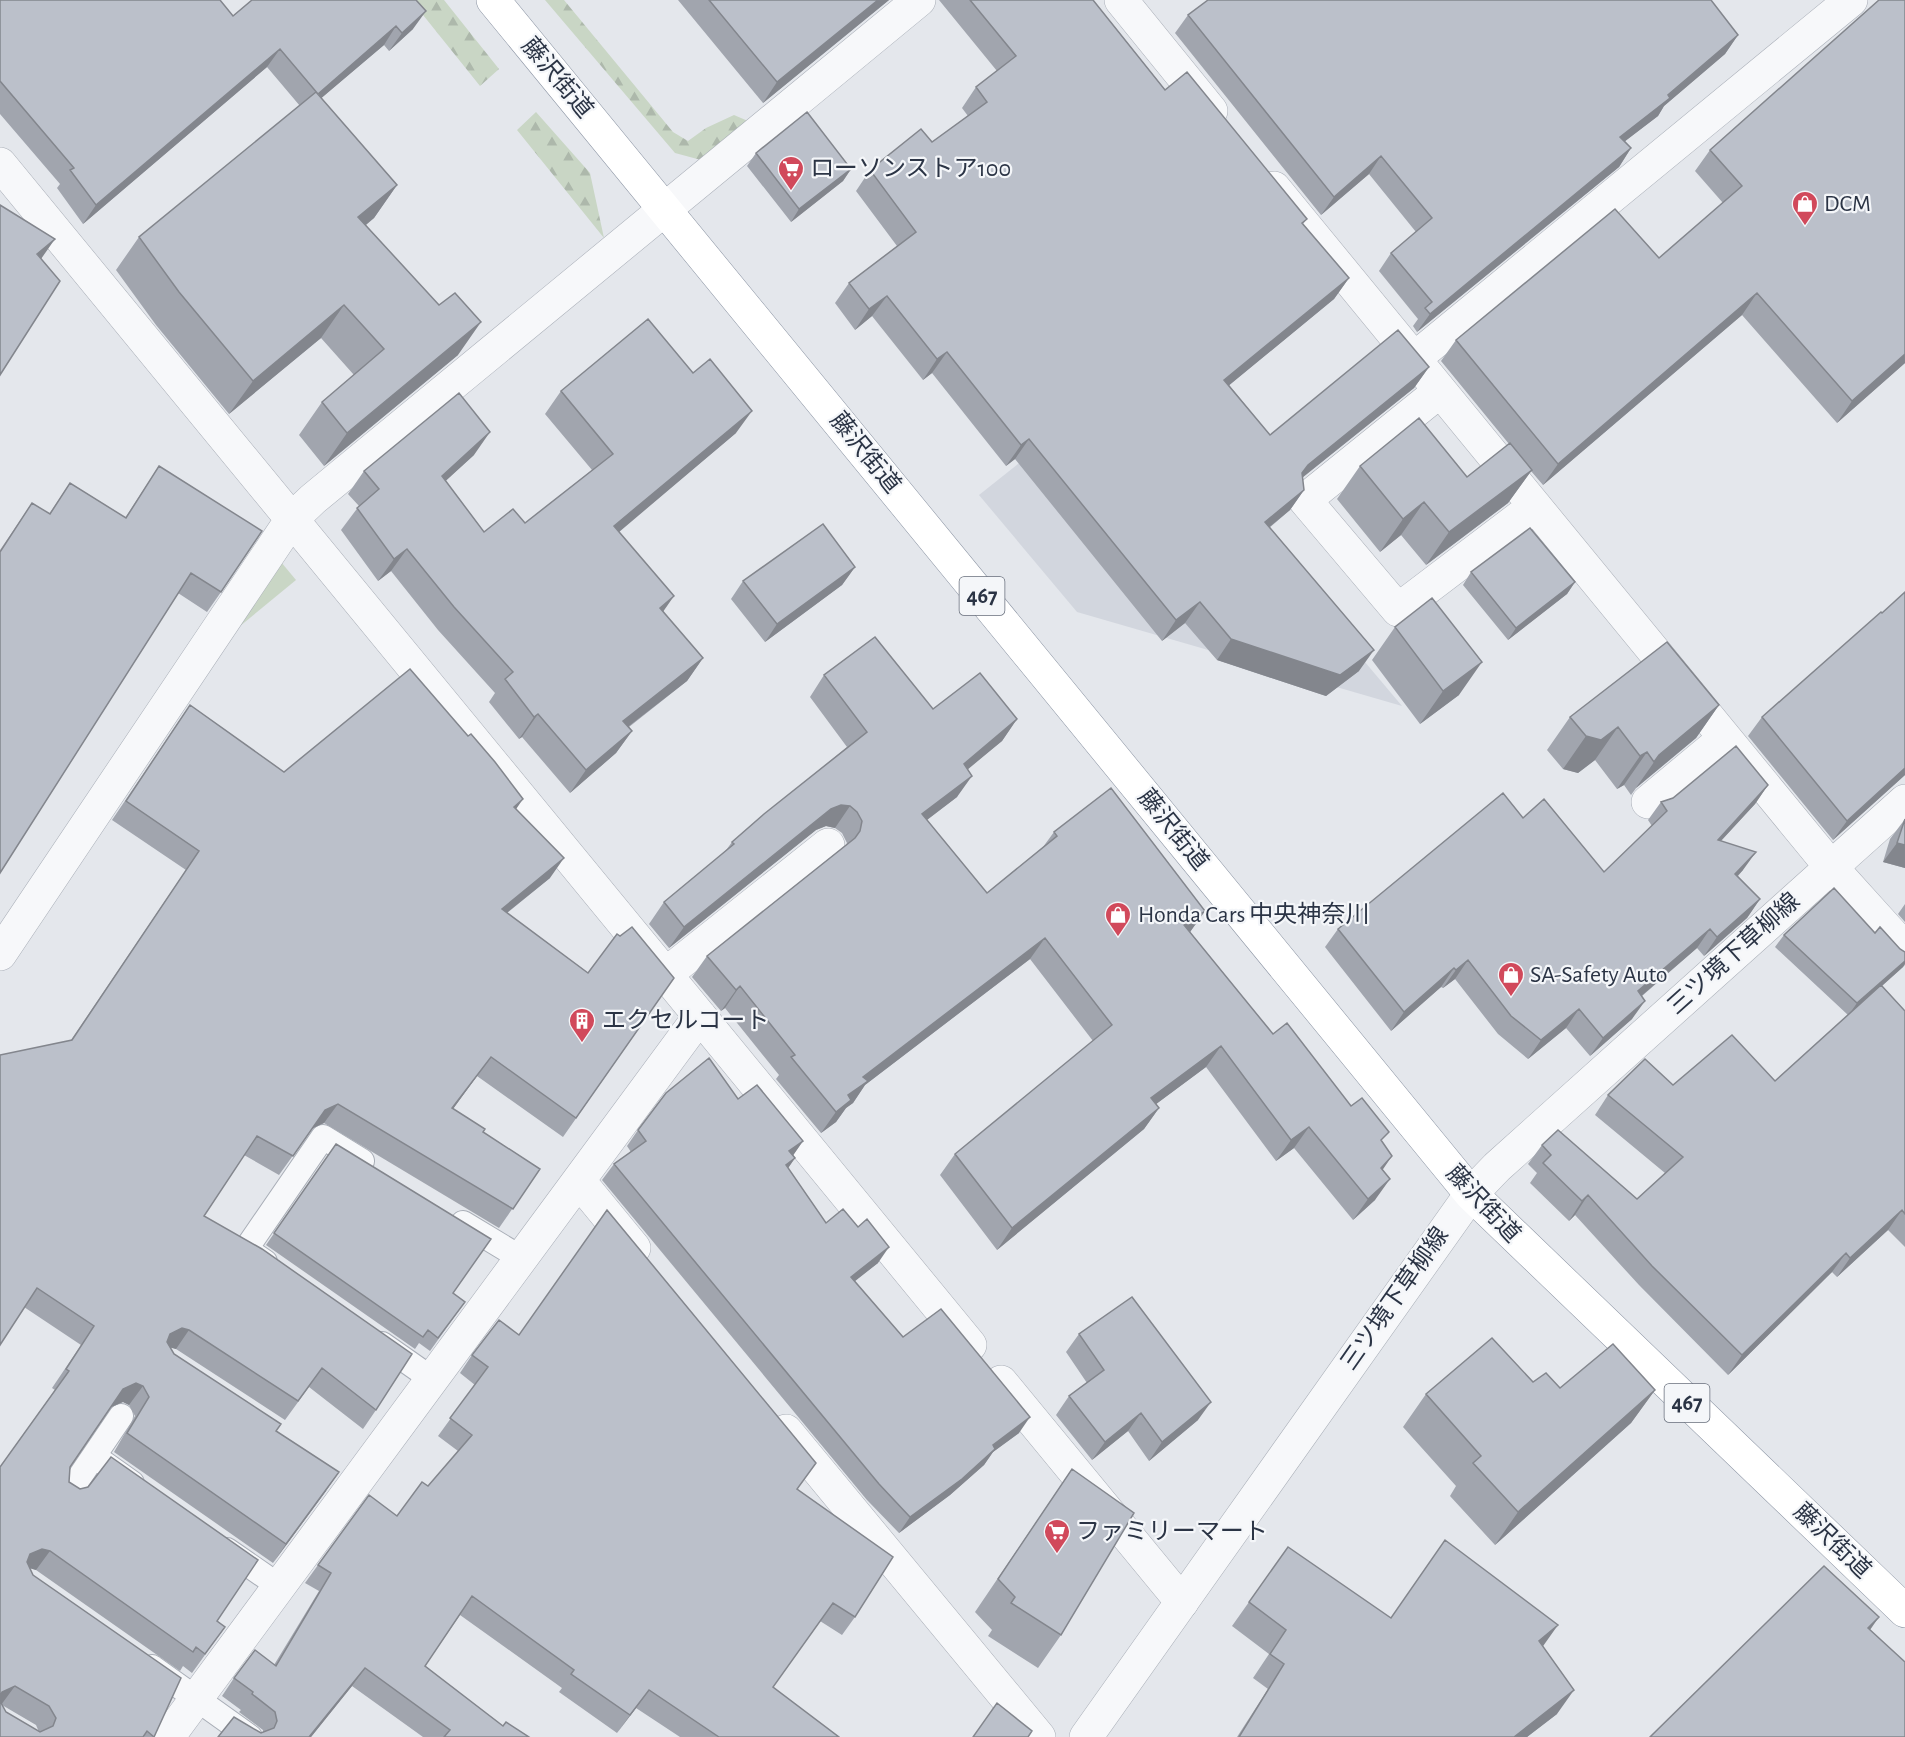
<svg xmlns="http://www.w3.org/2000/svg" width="1905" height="1737" viewBox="0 0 1905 1737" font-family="'Alegreya Sans','Noto Sans JP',sans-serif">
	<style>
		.built { fill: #d2d6de }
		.green { fill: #c9d6c5 }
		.forest { fill: url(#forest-firs) }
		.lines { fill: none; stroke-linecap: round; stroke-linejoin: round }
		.service-casing { stroke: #a9aeb7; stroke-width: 26 }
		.minor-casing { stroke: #a9aeb7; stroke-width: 34 }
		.tertiary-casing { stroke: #a9aeb7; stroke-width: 34 }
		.trunk-casing { stroke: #8b94a3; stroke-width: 34 }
		.service { stroke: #f7f8fa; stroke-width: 24 }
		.minor { stroke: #f7f8fa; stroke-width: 33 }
		.tertiary { stroke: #f7f8fa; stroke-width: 33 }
		.trunk { stroke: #fff; stroke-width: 33 }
		.wall { fill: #a1a5ae; fill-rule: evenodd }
		.shaded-wall { fill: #83868d }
		.building { fill: #bbc0ca; stroke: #83868d; stroke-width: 1.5 }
		.labels { text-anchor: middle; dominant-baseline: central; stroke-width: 4.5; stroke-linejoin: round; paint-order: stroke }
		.shield { fill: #f4f6f9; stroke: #676e7b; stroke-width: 1.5 }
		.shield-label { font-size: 22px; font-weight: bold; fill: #2b3445 }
		.street-label { font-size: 24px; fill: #2b3445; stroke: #f4f6f9 }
		.poi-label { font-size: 24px; fill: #2b3445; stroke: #f4f6f9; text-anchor: start }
	</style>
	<defs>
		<pattern id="forest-firs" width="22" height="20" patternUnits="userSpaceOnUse" patternTransform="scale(1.5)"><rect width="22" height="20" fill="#c9d6c5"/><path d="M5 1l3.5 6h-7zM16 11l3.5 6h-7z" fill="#adb8ab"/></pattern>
	</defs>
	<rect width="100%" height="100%" fill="#e4e7ec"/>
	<path class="built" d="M1126,378L1402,706L1077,612L979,495Z"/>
	<path class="green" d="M281,562L296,580L234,631Z"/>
	<path class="forest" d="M411,0H444L499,69L480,86Z
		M545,0H564L673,132L688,141L706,128L734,115L748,121L701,160L675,153Z
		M536,112L590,173L604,238L517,130Z"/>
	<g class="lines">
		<defs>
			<path id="service" d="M463,1223L521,1258
				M265,1262L246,1249L323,1137L362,1161
				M382,1344L432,1379
				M94,1456L132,1483
				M68,1494L121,1416
				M227,1550L279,1586
				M152,1667L250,1737"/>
			<path id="minor" d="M1121,0L1211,111
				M0,164L970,1345
				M1274,188L1831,867L1905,949
				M1414,359L1851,0
				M1440,391L1305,500L1398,610L1535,506
				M1648,802L1725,738
				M0,954L292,519L313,499L919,0
				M666,974L828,845
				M579,1181L634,1248
				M1471,1194L1497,1167L1905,801
				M1001,1382L1182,1602
				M786,1431L1039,1737
				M168,1737L700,1016"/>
			<path id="tertiary" d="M1086,1737L1471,1194"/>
			<path id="trunk" d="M493,0L1471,1194L1905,1611"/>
		</defs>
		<use href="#service" class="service-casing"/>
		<use href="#minor" class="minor-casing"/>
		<use href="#tertiary" class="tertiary-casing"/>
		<use href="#trunk" class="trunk-casing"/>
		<use href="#service" class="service"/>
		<use href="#minor" class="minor"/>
		<use href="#tertiary" class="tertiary"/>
		<use href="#trunk" class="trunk"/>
	</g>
	<path class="wall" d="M0,0L233,16L252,0L413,29L389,51L384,45L321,98L397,185L374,218L366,225L458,355L324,466L299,435L322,402L354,375L321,338L229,414L156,325L116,270L139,237L300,106L267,67L83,224L57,188L60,184L0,114Z
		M678,0H889L763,103Z
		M939,0H1093L1165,90L1307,219L1303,224L1349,278L1334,299L1229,385L1270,435L1429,367L1414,388L1302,478L1304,490L1290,510L1269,528L1359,671L1326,696L1217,660L1185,623L1162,641L1015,459L1006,466L932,373L923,380L872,316L855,330L835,303L849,283L897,246L856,191L870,170L932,142L968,116L962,108L976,87L997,71Z
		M1188,15L1738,35L1725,54L1664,106L1658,116L1625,141L1631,148L1619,167L1417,332L1413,326L1418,319L1379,271L1391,253L1416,232L1369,174L1321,215L1175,33Z
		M1710,150L1905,363L1837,423L1742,315L1543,485L1531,471L1508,503L1426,565L1401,535L1380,552L1337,499L1360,466L1467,477L1509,444L1441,361L1456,340L1659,258L1723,203L1695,171Z
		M756,153L851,169L843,181L791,222L747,166Z
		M561,391L736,433L619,531L663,612L703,658L687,681L629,727L632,731L616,753L570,793L522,737L519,739L489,702L495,693L438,630L391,571L378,581L341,530L359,506L348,494L364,471L474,455L445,481L484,532L525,523L592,470L545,414Z
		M159,466L221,592L207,612L178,593L0,873V550L32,503L49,514L70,483L125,518Z
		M855,567L842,585L765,642L731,599L743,581Z
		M1471,572L1575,582L1567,594L1508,640L1463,585Z
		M1905,592V775L1833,840L1748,736L1762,717L1882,613Z
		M1395,627L1459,695L1420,724L1372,660Z
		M824,675L933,709L1017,719L1002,741L967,769L957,797L927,820L987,893L1043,847L1054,832L1205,911L1190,932L1273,1034L1351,1106L1382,1142L1383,1170L1375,1200L1353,1220L1294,1148L1276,1161L1206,1067L1156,1104L1159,1108L1144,1129L997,1250L940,1175L955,1154L1093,1041L1030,959L865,1085L853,1103L846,1108L836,1122L821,1133L776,1079L779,1075L725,1008L721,1011L692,977L707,956L846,845L847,843L842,833L835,828L826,826L816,830L669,948L649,924L664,902L724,853L732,842L847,747L810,697Z
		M190,705L284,772L516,809L550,878L507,913L588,973L674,978L563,1137L477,1076L453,1109L483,1132L540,1169L499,1228L324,1123L312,1129L279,1175L244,1155L204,1216L376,1410L363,1429L309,1387L285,1420L176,1349L170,1347L174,1354L276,1431L326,1491L273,1563L114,1452L135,1416L129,1405L123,1402L110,1408L70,1467L69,1482L217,1621L225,1627L192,1673L183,1666L180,1671L36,1570L30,1568L33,1575L154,1737H0V1467L55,1390L52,1388L81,1345L24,1307L71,1040L186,870L112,820ZM2,1705L36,1725L39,1732L6,1712Z
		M1719,705L1696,738L1636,788L1631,795L1624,785L1617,789L1595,760L1578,773L1563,769L1547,750L1570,717Z
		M1768,785L1755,804L1721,841L1743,870L1738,876L1760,899L1747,918L1704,956L1697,948L1642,996L1632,1019L1590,1056L1566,1028L1528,1059L1498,1034L1455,979L1443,988L1441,987L1391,1031L1325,947L1338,929L1523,818L1604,872L1652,826L1648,820L1661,802Z
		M1905,819V868L1883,862L1890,839Z
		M1905,904V922L1898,914Z
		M1875,933L1905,952V964L1903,967L1882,986L1905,1011V1247L1888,1230L1837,1277L1832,1272L1728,1375L1639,1285L1575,1215L1569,1221L1530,1183L1537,1173L1528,1164L1542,1145L1637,1199L1665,1173L1595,1115L1608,1095L1673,1085L1775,1081L1848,1015L1775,947L1784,935Z
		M738,1099L803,1141L793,1155L795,1158L788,1168L826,1223L878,1263L854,1281L903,1337L1019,1433L993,1452L984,1465L950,1495L899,1533L867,1500L602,1180L614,1164L631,1152L627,1146L638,1130Z
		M336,1144L453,1293L465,1302L430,1351L419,1343L415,1349L266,1245Z
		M1079,1334L1198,1420L1149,1461L1128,1431L1092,1460L1056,1415L1069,1396L1087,1383L1066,1352Z
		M519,1335L797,1489L855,1617L842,1635L820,1621L773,1687L839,1737H680L636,1708L617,1733L559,1692L562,1688L460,1615L425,1666L503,1726L529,1737H423L352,1686L311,1737L261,1733L263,1732V1730L239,1712L241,1710L222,1696L234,1678L274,1665L319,1591L305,1583L318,1565L397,1516L428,1486L458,1451L438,1436L475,1385L460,1373L472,1355Z
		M1533,1382L1560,1388L1655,1390L1631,1423L1495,1545L1450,1496L1456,1486L1403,1427L1426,1394Z
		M1072,1469L1061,1635L1038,1668L988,1636L992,1630L975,1612Z
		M1249,1602L1391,1618L1543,1647L1557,1714L1527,1737H1237L1268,1689L1253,1678L1269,1654L1232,1626Z"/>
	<path class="shaded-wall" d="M878,0H889L763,103L777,82Z
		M426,11L413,29L389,51L402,33Z
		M396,26L384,45L305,112L318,94Z
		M1738,35L1725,54L1664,106L1658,116L1607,155L1620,137Z
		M280,49L267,67L83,224L96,205Z
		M1631,148L1619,167L1417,332L1430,314Z
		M1381,156L1369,174L1321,215L1334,197Z
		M851,169L843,181L791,222L799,209Z
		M397,185L374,218L335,250L358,217Z
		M55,239L41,259L37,254Z
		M1349,278L1334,299L1210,401L1224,380Z
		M1757,293L1742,315L1543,485L1558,464Z
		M887,296L872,316L855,330L869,309Z
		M344,305L321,338L229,414L253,381Z
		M481,322L458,355L324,466L347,433Z
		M947,352L932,373L923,380L937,359Z
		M1905,354V363L1837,423L1852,401Z
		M1429,367L1414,388L1293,485L1308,465Z
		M752,411L736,433L599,549L614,526Z
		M490,432L474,455L426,499L442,476Z
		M1029,439L1015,459L1006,466L1021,445Z
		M1532,470L1508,503L1426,565L1449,532Z
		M1304,490L1290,510L1250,543L1265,522Z
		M1424,502L1401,535L1380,552L1403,519Z
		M407,549L391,571L378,581L394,559Z
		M855,567L842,585L765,642L777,624Z
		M1575,582L1567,594L1508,640L1516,628Z
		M674,596L658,619L660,608Z
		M1200,602L1185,623L1162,641L1176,620Z
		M1231,639L1374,650L1359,671L1326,696L1217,660Z
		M703,658L687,681L607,743L623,721Z
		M1482,662L1459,695L1420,724L1443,691Z
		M1719,705L1696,738L1636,788L1631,795L1659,755Z
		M538,714L522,737L519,739L534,717Z
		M1017,719L1002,741L949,785L964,764Z
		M1618,727L1595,760L1578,773L1563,769L1586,736Z
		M632,731L616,753L570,793L586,770Z
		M1647,752L1624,785L1617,789L1640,756Z
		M1905,768V775L1833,840L1847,821Z
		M972,776L957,797L907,835L922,814Z
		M1768,785L1755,804L1705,858L1718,840Z
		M523,799L510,818L514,807Z
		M841,805L850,806L835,828L826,826L816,830L669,948L684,927L831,809Z
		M1897,843L1905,845V868L1883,862Z
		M1756,852L1743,870L1722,892L1735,874Z
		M564,858L550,878L488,928L502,909Z
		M1760,899L1747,918L1704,956L1717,937Z
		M1205,911L1190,932L1184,925Z
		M1710,929L1697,948L1625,1010L1638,991Z
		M1045,938L1030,959L865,1085L853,1103L846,1108L836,1122L821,1133L848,1095L863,1077Z
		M1468,960L1455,979L1443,988L1456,970Z
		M1905,961V964L1903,967L1848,1016L1857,1003Z
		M1454,968L1441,987L1391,1031L1404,1012Z
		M740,986L725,1008L721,1011L736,990Z
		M1645,1001L1632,1019L1590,1056L1603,1038Z
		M1579,1009L1566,1028L1528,1059L1541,1040Z
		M1221,1046L1206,1067L1136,1119L1151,1098Z
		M491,1057L477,1076L439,1128L452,1108Z
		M338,1104L324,1123L311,1129L325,1110Z
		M1159,1108L1144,1129L997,1250L1012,1228Z
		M1309,1127L1294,1148L1276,1161L1291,1140Z
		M803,1141L792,1157L789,1151Z
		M1392,1156L1377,1178L1381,1168Z
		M795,1158L784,1174L786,1165Z
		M1390,1179L1375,1200L1353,1220L1368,1199Z
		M1588,1195L1575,1215L1569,1221L1582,1201Z
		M1902,1210L1888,1230L1837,1277L1850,1258Z
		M889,1247L878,1263L840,1293L851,1277Z
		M1846,1253L1832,1272L1728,1375L1742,1355Z
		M182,1328L189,1330L176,1349L168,1347L156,1353L170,1334Z
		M136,1383L143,1386L129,1405L123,1402L109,1408L123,1389Z
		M1655,1390L1631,1423L1495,1545L1518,1512Z
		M1211,1402L1198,1420L1149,1461L1162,1442Z
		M1141,1413L1128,1431L1092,1460L1105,1442Z
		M1030,1417L1019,1433L993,1452L984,1465L950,1495L899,1533L910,1517L993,1445Z
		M339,1472L326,1491L273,1563L286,1544Z
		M42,1549L50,1551L36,1570L29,1568L17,1573L30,1554Z
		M1879,1617L1863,1640L1868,1628Z
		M1558,1625L1541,1649L1539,1641Z
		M365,1668L352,1686L311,1737H309Z
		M15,1686L1,1705H0V1694L2,1692Z
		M649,1690L636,1708L617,1733L630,1715Z
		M1574,1690L1557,1714L1527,1737H1514Z"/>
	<path class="building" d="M0,0H220L233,16L252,0H416L426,11L402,33L396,26L318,94L280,49L96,205L70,170L74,168L0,81Z
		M709,0H878L777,82Z
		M970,0H1093L1165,90L1187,72L1307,219L1302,223L1349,278L1224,380L1270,435L1398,330L1429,367L1308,465L1302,473L1304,490L1265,522L1374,650L1340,675L1231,639L1200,602L1176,620L1029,439L1021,445L947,352L937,359L887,296L869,309L849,283L916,232L870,170L921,129L932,142L987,102L976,87L1016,56Z
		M1208,0H1711L1738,35L1668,95L1670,98L1620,137L1631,148L1430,314L1425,308L1432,302L1391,253L1432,218L1381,156L1334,197L1188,15Z
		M1879,0H1905V354L1852,401L1757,293L1558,464L1456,340L1615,209L1659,258L1742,186L1710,150Z
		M316,92L397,185L358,217L439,305L455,293L481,322L347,433L322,402L384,349L344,305L253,381L179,292L139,237Z
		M807,112L851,169L799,209L756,153Z
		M0,205L55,239L37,254L60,281L0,375Z
		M648,319L693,373L710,359L752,411L614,526L674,596L660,608L703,658L623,721L632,731L586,770L538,714L534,717L505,679L513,672L454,607L407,549L394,559L357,508L379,489L364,471L459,393L490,432L442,476L484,532L513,509L525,523L613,454L561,391Z
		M1419,418L1467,477L1510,443L1532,470L1449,532L1424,502L1403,519L1360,466Z
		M159,466L262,531L221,592L191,573L0,873V552L32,503L50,514L70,483L126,518Z
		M823,524L855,567L777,624L743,581Z
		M1530,528L1575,582L1516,628L1471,572Z
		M1905,592V768L1847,821L1762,717L1881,612L1882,613Z
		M1432,598L1482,662L1443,691L1395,627Z
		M875,637L933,709L980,673L1017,719L964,764L972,776L922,814L987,893L1057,836L1054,832L1111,788L1205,911L1184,925L1273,1034L1287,1023L1351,1106L1362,1098L1389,1132L1381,1140L1392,1156L1381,1168L1390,1179L1368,1199L1309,1127L1291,1140L1221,1046L1151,1098L1159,1108L1012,1228L955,1154L1112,1025L1045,938L863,1077L868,1081L848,1095L851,1100L836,1112L791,1057L795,1055L740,986L736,990L707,956L855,838L860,831L862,821L857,812L850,806L841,805L831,809L684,927L664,902L734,844L732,842L764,814L867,732L824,675Z
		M1667,642L1719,705L1659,755L1654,762L1647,752L1640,756L1618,727L1601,740L1586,736L1570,717Z
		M410,669L468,736L471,734L495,762L523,799L514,807L564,858L502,909L588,973L617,934L620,936L632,927L674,978L576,1118L491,1057L452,1108L485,1129L483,1132L540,1169L513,1209L338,1104L325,1110L293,1156L257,1136L204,1216L262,1249L412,1354L376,1410L322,1368L298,1401L189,1330L182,1328L170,1334L167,1342L174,1354L281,1424L276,1431L339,1472L286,1544L127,1433L149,1397L143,1386L136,1383L123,1389L70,1467L69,1482L80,1489L88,1487L111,1457L258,1560L217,1621L225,1627L205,1654L196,1647L193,1652L50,1551L42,1549L30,1554L27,1562L33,1575L181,1678L154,1737L147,1731L143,1737H0V1701L6,1712L40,1732L53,1726L56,1718L49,1706L15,1686L2,1692L0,1697V1467L69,1371L66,1369L94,1326L37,1288L0,1345V1055L72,1040L199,851L126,801L190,705L284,772Z
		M1736,746L1768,785L1718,840L1756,852L1735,874L1760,899L1717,937L1710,929L1638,991L1645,1001L1603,1038L1579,1009L1541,1040L1511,1016L1468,960L1456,970L1454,968L1404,1012L1338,929L1503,793L1523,818L1544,799L1604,872L1667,811L1661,802L1673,798Z
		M1905,819V845L1897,843Z
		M1834,888L1875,933L1880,927L1900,949L1905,952V961L1857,1003L1784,935Z
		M1881,985L1905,1011V1214L1902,1210L1850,1258L1846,1253L1742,1355L1652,1266L1588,1195L1582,1201L1543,1163L1551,1155L1542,1145L1558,1130L1637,1199L1683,1157L1608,1095L1645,1059L1673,1085L1732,1035L1775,1081Z
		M709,1058L738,1099L757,1085L803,1141L789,1151L795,1158L786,1165L826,1223L843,1209L858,1227L867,1219L889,1247L851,1277L903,1337L941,1309L1030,1417L993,1445L995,1449L962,1479L910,1517L879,1484L614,1164L646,1141L638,1130L666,1093Z
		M336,1144L491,1239L453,1293L465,1302L438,1338L428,1330L423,1337L274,1233Z
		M607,1210L816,1463L797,1489L893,1557L855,1617L833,1603L773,1687L839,1737H719L649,1690L630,1715L571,1674L574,1670L472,1596L425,1666L503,1726L506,1722L529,1737H444L450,1730L365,1668L309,1737H218L234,1717L261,1733L274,1728L277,1721L275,1712L252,1694L253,1692L234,1678L255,1650L276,1666L331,1573L318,1565L369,1495L397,1516L422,1482L428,1486L472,1435L450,1418L488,1367L472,1355L499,1320L519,1335Z
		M1132,1297L1211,1402L1162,1442L1141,1413L1105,1442L1069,1396L1104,1370L1079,1334Z
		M1492,1338L1533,1382L1546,1373L1560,1388L1613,1344L1655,1390L1518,1512L1473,1463L1481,1456L1426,1394Z
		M1072,1469L1134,1513L1061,1635L1011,1603L1015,1597L998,1579Z
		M1445,1540L1558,1625L1539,1641L1574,1690L1514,1737H1239L1284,1664L1270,1654L1286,1630L1249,1602L1288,1547L1391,1618Z
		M1824,1566L1879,1617L1868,1628L1905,1662V1737H1650Z
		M997,1703L1032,1731L1028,1737H973Z"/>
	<defs>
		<symbol id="supermarket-pin" viewBox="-11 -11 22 30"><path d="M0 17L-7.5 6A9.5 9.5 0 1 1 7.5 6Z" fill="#d1495b" stroke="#f4f6f9"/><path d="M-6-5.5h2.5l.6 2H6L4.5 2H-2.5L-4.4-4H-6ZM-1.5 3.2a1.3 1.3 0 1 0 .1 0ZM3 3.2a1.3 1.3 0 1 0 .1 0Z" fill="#fff"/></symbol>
		<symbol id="shop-pin" viewBox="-11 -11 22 30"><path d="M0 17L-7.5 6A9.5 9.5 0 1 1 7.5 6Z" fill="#d1495b" stroke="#f4f6f9"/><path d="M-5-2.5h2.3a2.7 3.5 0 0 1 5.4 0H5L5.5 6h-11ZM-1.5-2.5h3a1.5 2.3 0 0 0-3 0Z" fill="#fff"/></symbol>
		<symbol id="building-pin" viewBox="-11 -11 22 30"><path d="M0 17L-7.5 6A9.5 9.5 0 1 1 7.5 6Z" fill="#d1495b" stroke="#f4f6f9"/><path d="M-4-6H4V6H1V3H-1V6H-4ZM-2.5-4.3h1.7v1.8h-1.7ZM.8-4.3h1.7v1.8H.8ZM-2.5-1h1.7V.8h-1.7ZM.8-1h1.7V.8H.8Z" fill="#fff"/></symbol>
	</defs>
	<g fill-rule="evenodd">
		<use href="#supermarket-pin" x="776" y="154" width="30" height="40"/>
		<use href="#shop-pin" x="1790" y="189" width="30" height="40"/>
		<use href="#shop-pin" x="1103" y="900" width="30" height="40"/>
		<use href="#shop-pin" x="1496" y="960" width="30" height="40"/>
		<use href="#building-pin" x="567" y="1006" width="30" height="40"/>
		<use href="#supermarket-pin" x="1042" y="1517" width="30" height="40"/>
	</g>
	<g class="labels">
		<g class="shield">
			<rect x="959.5" y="577" width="45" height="38" rx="4.5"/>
			<rect x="1664.5" y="1384" width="45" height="38" rx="4.5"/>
		</g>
		<g class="shield-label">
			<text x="982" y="596">467</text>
			<text x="1687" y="1403">467</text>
		</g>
		<g class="street-label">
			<text transform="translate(557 78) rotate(50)">藤沢街道</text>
			<text transform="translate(865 453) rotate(51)">藤沢街道</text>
			<text transform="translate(1173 830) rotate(51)">藤沢街道</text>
			<text transform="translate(1734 954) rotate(-42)">三ツ境下草柳線</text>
			<text transform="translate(1483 1204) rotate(47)">藤沢街道</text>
			<text transform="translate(1395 1299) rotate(-55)">三ツ境下草柳線</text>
			<text transform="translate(1832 1541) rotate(44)">藤沢街道</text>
		</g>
		<g class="poi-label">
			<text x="810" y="169">ローソンストア100</text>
			<text x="1824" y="204">DCM</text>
			<text x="1138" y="915">Honda Cars 中央神奈川</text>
			<text x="1530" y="975">SA-Safety Auto</text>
			<text x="602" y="1021">エクセルコート</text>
			<text x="1076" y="1532">ファミリーマート</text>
		</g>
	</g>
</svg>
